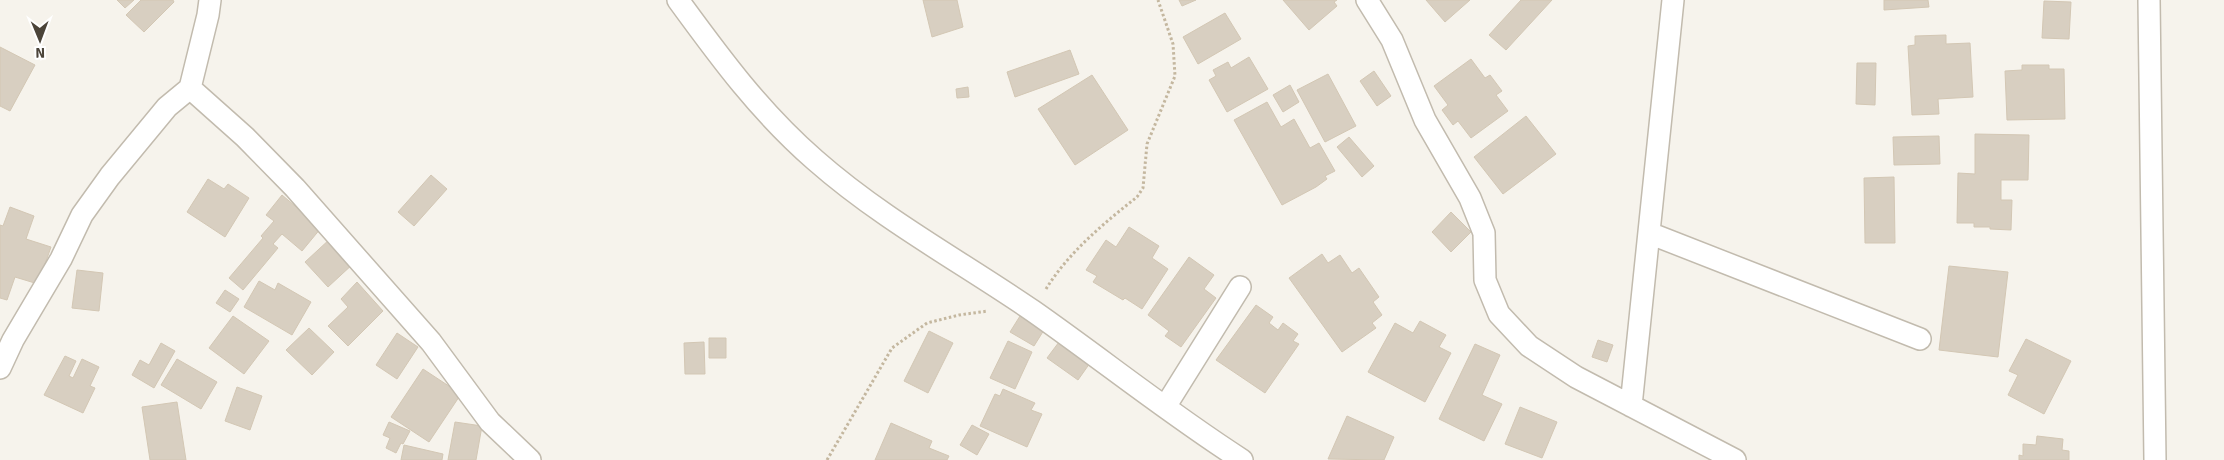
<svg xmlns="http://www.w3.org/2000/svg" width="2224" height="460" viewBox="0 0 2224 460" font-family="Signika,sans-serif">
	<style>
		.building { fill: #d8cfc1; stroke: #d3c7b4 }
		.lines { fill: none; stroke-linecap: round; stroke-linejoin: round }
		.minor-casing { stroke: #c2bbae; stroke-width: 24 }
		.path { stroke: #c4b79f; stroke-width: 3; stroke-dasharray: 2.5 2.5; stroke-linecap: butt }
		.minor { stroke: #fff; stroke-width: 21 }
	</style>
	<rect width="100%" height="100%" fill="#f6f3ec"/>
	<path class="building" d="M117,0H134L125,8Z
		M141,0H173L174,2L144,32L126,15Z
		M923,0H957L963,27L932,37Z
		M1179,0H1196L1182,6Z
		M1283,0H1337L1334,2L1337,6L1309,30Z
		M1426,0H1470L1445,22Z
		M1521,0H1552L1506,50L1489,35Z
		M1884,0H1928L1929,7L1884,10Z
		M2044,1L2071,2L2069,39L2042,38Z
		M1225,13L1241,39L1198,64L1183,37Z
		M1946,35V44L1970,43L1973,97L1938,99L1939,114L1912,115L1908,46L1915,45V36Z
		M0,47L35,65L10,111L0,106Z
		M1070,50L1079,74L1015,97L1007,72Z
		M1249,57L1268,89L1227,112L1209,80L1216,76L1213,70L1228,62L1231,68Z
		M1471,59L1485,78L1490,75L1502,91L1496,95L1508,111L1471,138L1458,121L1453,125L1442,110L1448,105L1434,86Z
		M1857,63H1876L1875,105L1856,104Z
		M2022,65H2049V69H2064L2065,119L2007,120L2005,71L2022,70Z
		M1374,71L1391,96L1377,106L1360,81Z
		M1328,74L1356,126L1325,142L1297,90Z
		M1092,75L1128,130L1075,165L1038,109Z
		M1290,85L1299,102L1283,112L1273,95Z
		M968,87L969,97L957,98L956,89Z
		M1267,102L1281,127L1294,119L1310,148L1319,143L1335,171L1325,176L1327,179L1316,187L1282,205L1234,120Z
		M1526,116L1556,154L1503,194L1474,157Z
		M1975,134L2029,135L2028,180H2001V200H2012L2011,230L1990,229V227H1974V223H1957L1958,173L1975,174Z
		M1939,136L1940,164L1894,165L1893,137Z
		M1349,137L1374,166L1362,177L1337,147Z
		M431,175L447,189L414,226L398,212Z
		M1894,177L1895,243H1865L1864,178Z
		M208,179L224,189L228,184L249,198L225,237L187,212Z
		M282,195L321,228L302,251L282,234L273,244L278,248L243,290L229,278L263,238L261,236L274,221L266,215Z
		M10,207L34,216L26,239L51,247L38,284L15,277L7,300L0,298V225L3,226Z
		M1451,212L1471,232L1451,252L1432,232Z
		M1129,227L1159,246L1152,258L1168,269L1142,309L1125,298L1123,300L1093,282L1097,276L1086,270L1106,240L1116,247Z
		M331,238L354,263L328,287L305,262Z
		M1322,254L1328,263L1340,255L1352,273L1359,268L1379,297L1373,302L1382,315L1372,323L1376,328L1342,352L1289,278Z
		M1189,257L1214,275L1204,289L1216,298L1181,347L1165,336L1169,331L1148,315Z
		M1949,266L2008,272L1998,357L1939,350Z
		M77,270L103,273L99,311L72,308Z
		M259,281L275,290L278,283L311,302L292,335L244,307Z
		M357,282L383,311L348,346L328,326L348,307L341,299Z
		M225,290L239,299L230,312L216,303Z
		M1256,305L1273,317L1269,323L1278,330L1283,323L1298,334L1293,341L1299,344L1265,393L1216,360Z
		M233,316L269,341L244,374L209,348Z
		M1020,316L1044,330L1034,346L1010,332Z
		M1420,321L1446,335L1439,347L1451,353L1425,402L1368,372L1395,323L1413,333Z
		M309,328L334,352L312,375L286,350Z
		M929,331L953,343L928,393L904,381Z
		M397,333L418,347L397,379L376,365Z
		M709,338H726V358H709Z
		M2026,339L2071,361L2044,414L2008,395L2018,375L2009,371Z
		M1598,340L1613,345L1607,362L1592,357Z
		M1008,341L1032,352L1015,389L990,378Z
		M704,342L705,374H685L684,343Z
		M1059,342L1090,363L1078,380L1047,358Z
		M161,343L175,351L154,388L132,375L140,360L149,365Z
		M1475,344L1500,355L1482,395L1502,404L1484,441L1439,419Z
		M65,356L76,361L69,376L73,378L82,359L99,367L90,386L95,388L83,413L44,395Z
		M177,359L217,382L201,409L161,385Z
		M423,369L461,394L429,442L391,417Z
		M237,387L262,396L250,430L225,421Z
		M1003,389L1035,403L1031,410L1042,414L1027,447L980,426L995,394L1000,396Z
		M177,402L186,460H150L142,407Z
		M1520,407L1557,422L1542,458L1505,444Z
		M1347,416L1394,437L1384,460L1328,459Z
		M389,422L410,431L403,444L401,443L396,453L386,448L390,438L383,435Z
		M455,422L482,426L476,460H448Z
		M891,423L932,441L929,448L949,456L947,460H875Z
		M972,425L989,434L977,455L960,445Z
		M2037,436L2063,439L2062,450L2069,451V460H2019V455L2023,456V444L2036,445Z
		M404,445L443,454L442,460H401Z"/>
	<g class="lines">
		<defs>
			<path id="minor" d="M678,0C721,59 760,112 815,160C882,219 960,261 1033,311C1103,360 1170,414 1242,460
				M1367,0L1392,40L1425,120L1470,198L1484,233L1485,280L1499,314L1529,346L1576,377L1735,460
				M2149,0L2155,460
				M190,88L245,137L295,188L431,342L490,422L530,460
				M1649,233L1920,339
				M0,368L13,340L61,259L82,215L110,176L167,107L190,88L208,15L210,0
				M1631,406L1673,0
				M1165,407L1240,287"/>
		</defs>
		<use href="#minor" class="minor-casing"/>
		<path class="path" d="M1046,289C1068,253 1104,223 1137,197L1143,188L1147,144L1175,76L1173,44L1158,0
			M827,460L892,348L927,323L959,315L988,311"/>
		<use href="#minor" class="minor"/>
	</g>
	<g transform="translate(40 40) rotate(179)" stroke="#ffffff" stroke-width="4" paint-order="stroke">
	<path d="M0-4L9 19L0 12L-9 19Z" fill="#4b4439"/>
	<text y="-8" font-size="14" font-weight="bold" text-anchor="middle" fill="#4b4439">N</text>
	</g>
</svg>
